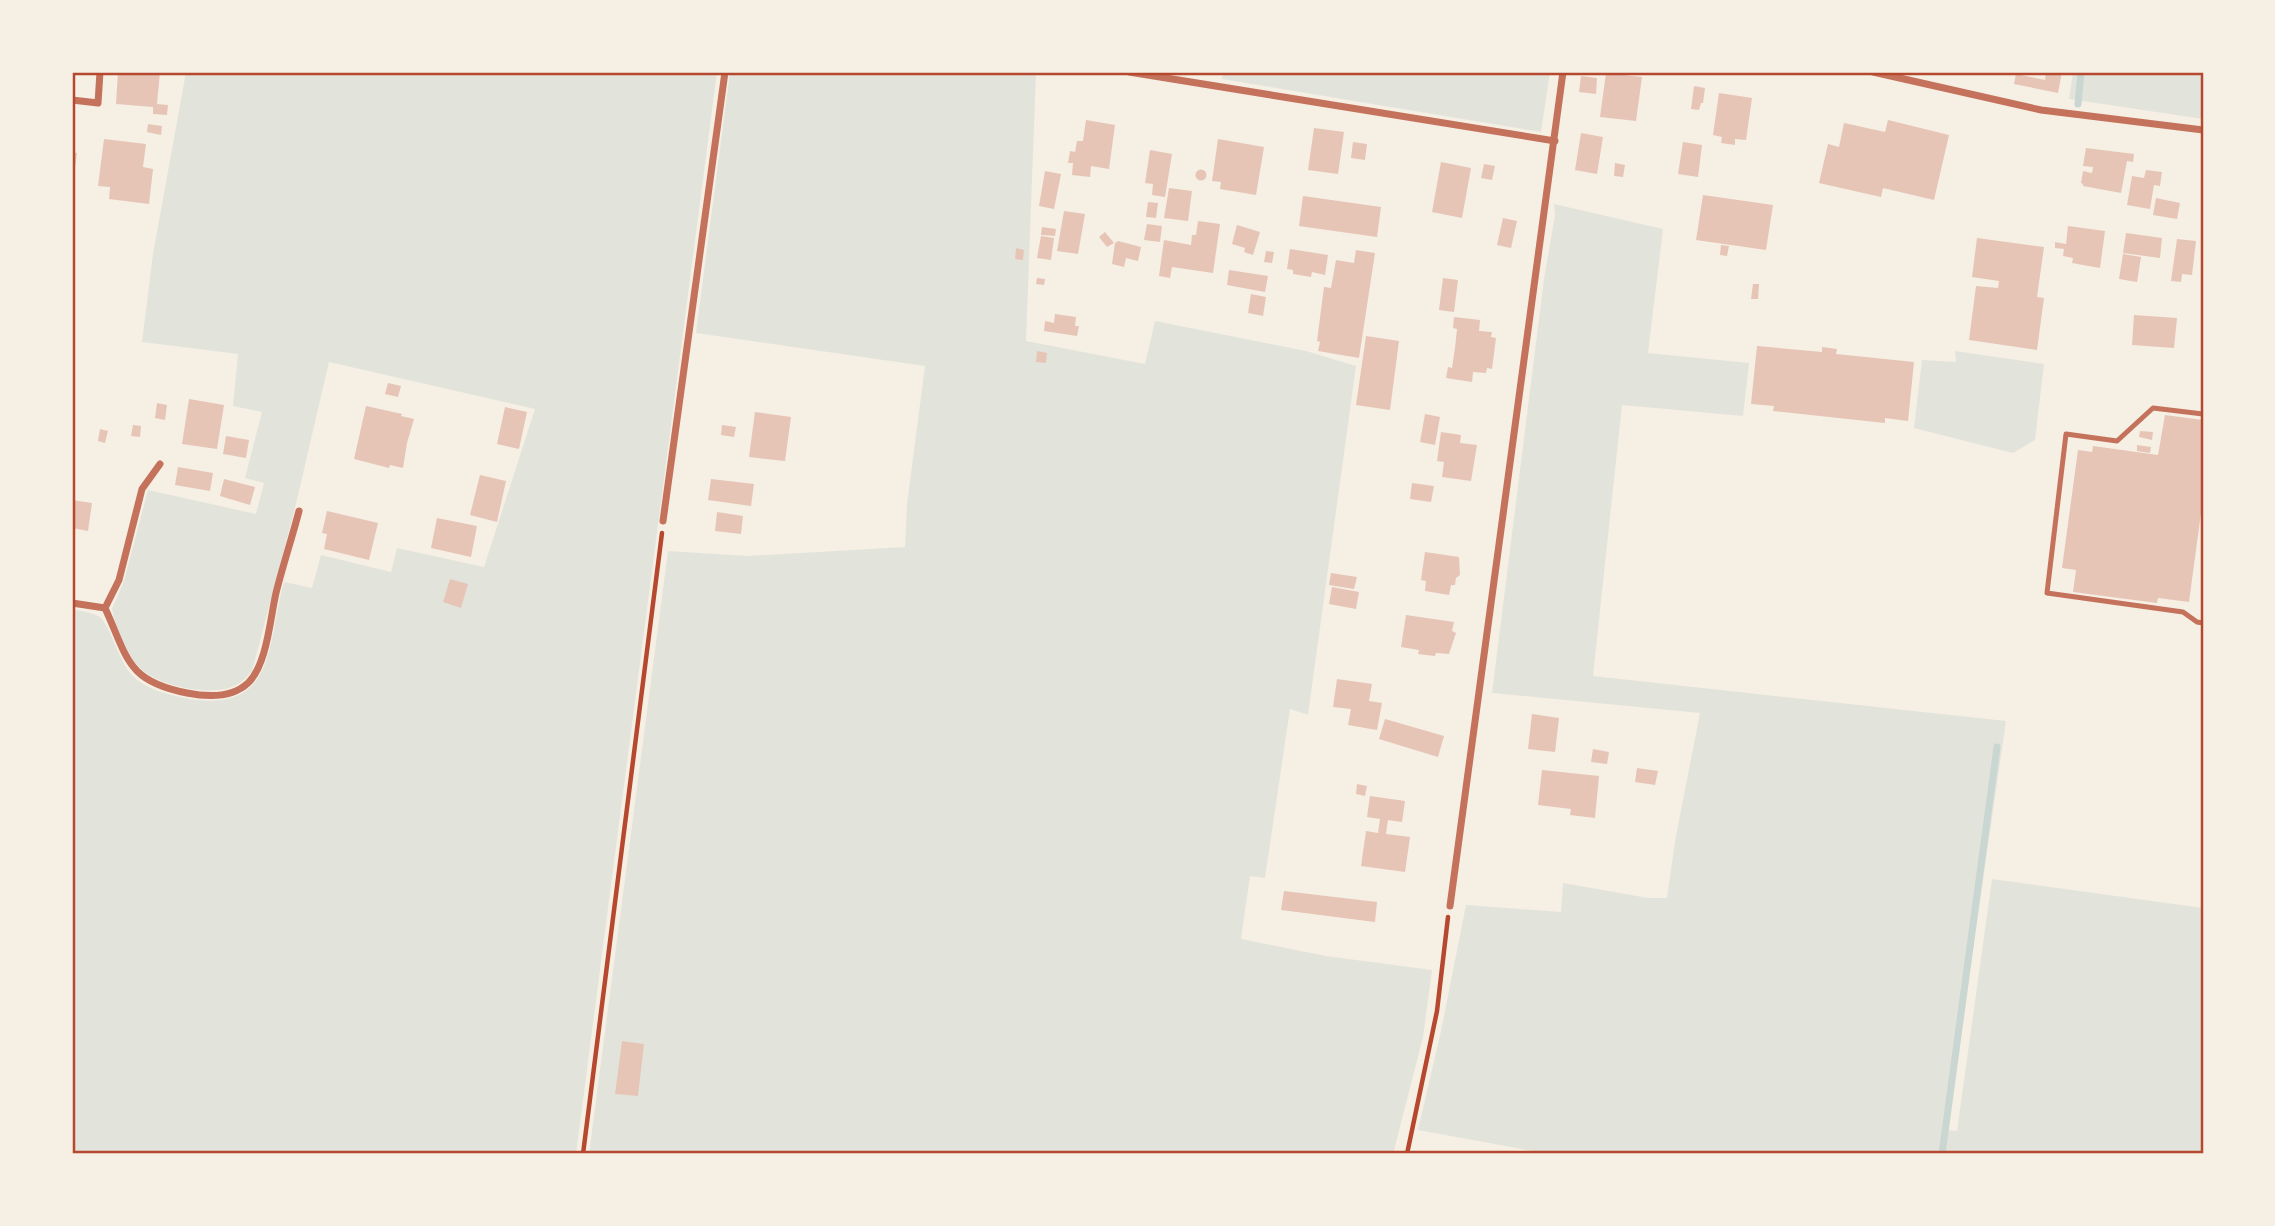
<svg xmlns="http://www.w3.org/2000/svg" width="2275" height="1226" viewBox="0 0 2275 1226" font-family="'Titillium Web',sans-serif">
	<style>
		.green { fill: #e2e4dc }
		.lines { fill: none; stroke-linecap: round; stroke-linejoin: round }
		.stream { stroke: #c9d6d2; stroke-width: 7 }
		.building { fill: #e6c5b7 }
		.path { stroke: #b5482f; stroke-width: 4.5 }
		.service { stroke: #c5725c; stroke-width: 5 }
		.minor { stroke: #c5725c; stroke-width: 7 }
		.neatline { fill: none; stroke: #b5482f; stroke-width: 2.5 }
	</style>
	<rect width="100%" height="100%" fill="#f6efe4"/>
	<path class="green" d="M186,72H717L576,1154H72V609C80,611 90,612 98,616C110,622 118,661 132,675C146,690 170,695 190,699C277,713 267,642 284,582L312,588L321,555L391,572L397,548L484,567L535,409L329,362L295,508L252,671C247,676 243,682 236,685C213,698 157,686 139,667C125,653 116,628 112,609L124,581L148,490L256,514L264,483L245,478L262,412L233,406L238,354L142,342L153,254Z
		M730,72H1036L1026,341L1145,364L1155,321L1306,351L1356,366L1308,715L1290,709L1265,878L1250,876L1241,939L1326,956L1432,970L1423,1037L1393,1154H589L668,551L748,556L905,547L907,504L925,366L696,333Z
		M1223,72H1550L1541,132L1222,79Z
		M2073,72H2203V119L2069,99Z
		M1554,204L1663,229L1648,353L1749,363L1743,416L1622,405L1593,676L2006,721L1947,1130L1957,1131L1992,879L2203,908V1154H1549L1418,1130L1441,1031L1466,905L1561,912L1563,883L1648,898H1667L1675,841L1700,713L1492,693L1544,279L1555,215Z
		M1955,351L2044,364L2035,440L2013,453L1914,428L1922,360L1956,362Z"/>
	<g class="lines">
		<path class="stream" d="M2078,104L2081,72
			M1942,1154L1997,747"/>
	</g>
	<path class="building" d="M118,72H160L157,104L168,105L167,115L153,114V107L116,104Z
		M2046,72H2062L2058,93L2014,84L2016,74L2045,80Z
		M1606,73L1642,77L1636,121L1600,117Z
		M1581,76L1597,78L1596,94L1579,92Z
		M1694,86L1705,88L1703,103H1701L1699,110L1691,109Z
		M1719,93L1752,98L1746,140L1735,139V145L1721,143L1722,137L1713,135Z
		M1086,120L1115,125L1109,169L1091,166L1090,177L1072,175L1073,163H1068L1070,151L1075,152L1077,141H1083Z
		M1888,120L1949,135L1934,200L1883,188L1881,197L1819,183L1828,144L1839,147L1844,123L1885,132Z
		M148,124L162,126L161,135L147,132Z
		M1314,128L1344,132L1338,174L1308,170Z
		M1581,133L1603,137L1597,174L1575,170Z
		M104,139L146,144L143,167L153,169L149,204L109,199L110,187L98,186Z
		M1218,139L1264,147L1256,195L1220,189L1221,182L1212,181Z
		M1353,142L1367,144L1365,160L1351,158Z
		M1683,142L1702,145L1698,177L1678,174Z
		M2086,148L2134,154L2133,162L2127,161L2121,193L2083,186V184L2081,183L2083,171L2092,173L2093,167L2083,166Z
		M1150,150L1172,154L1165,197L1152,195L1153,184L1145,183Z
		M72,152L77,153L73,181H72Z
		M1441,162L1471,168L1462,218L1432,212Z
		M1615,163L1625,165L1623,177L1614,176Z
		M1484,164L1495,166L1492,180L1481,178Z
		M1195.5 175a5.5 5.5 0 1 1 11 0a5.5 5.5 0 1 1-11 0Z
		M2146,170L2162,172L2160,186L2154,185L2150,209L2127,205L2132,176L2144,178Z
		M1045,171L1061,174L1054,209L1039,206Z
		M1169,188L1192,191L1188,221L1164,218Z
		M1703,195L1773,205L1766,250L1696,240Z
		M1303,196L1381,207L1377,237L1299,226Z
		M2156,198L2180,203L2177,219L2153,215Z
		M1148,202L1158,203L1156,218L1146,217Z
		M1064,211L1085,214L1078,254L1057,251Z
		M1503,218L1517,221L1511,248L1497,245Z
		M1198,221L1220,224L1213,273L1172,267L1170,278L1159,276L1164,240L1191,245L1192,235H1196Z
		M1147,224L1162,226L1160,242L1144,240Z
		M1237,225L1260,232L1253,255L1244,252L1245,248L1232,244Z
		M2068,226L2105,231L2100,268L2072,263L2073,258L2063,256L2064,249L2055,248V242L2066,244Z
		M1042,227L1056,229L1055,236L1041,235Z
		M1105,232L1114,243L1107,247L1099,237Z
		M2126,233L2162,238L2160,258L2123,253Z
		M1041,236L1054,238L1051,260L1037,258Z
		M1977,238L2044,247L2037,297L2044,298L2037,350L1969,340L1976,286L1998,288L1999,281L1972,277Z
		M2177,239L2196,241L2192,275L2182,274L2181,282L2171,281Z
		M1118,241L1141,247L1138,261L1126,258L1124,267L1112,264L1115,243Z
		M1721,245L1729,246L1727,256L1720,255Z
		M1016,248L1024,250L1023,260L1015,259Z
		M1290,249L1328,255L1325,275L1312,272L1311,277L1293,274V270L1287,269Z
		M1356,250L1375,253L1359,358L1318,351L1320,342L1317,341L1324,287L1331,288L1336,260L1354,263Z
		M1266,251L1274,252L1272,263L1264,262Z
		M2123,254L2141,257L2137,282L2119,279Z
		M1229,270L1268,276L1265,292L1227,285Z
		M1037,278L1045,279L1044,285L1036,284Z
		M1443,278L1458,280L1454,312L1439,310Z
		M1753,284H1759L1758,299H1751Z
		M1251,294L1266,297L1263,316L1248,313Z
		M1055,314L1076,317L1075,326H1079L1077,336L1044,331L1045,321L1054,323Z
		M2134,315L2177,318L2174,348L2132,345Z
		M1454,317L1480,320L1479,331L1492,332L1491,337L1496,338L1492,369L1487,368L1486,373L1473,372L1472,382L1446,378L1448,367L1452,368L1455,348L1457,329L1453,328Z
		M1366,336L1399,341L1390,410L1356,405Z
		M1757,346L1822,352V347L1837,349L1836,354L1914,362L1908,421L1885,418V423L1773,411L1774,406L1751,404Z
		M1037,351L1047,353L1046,363L1036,362Z
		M388,383L401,386L398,397L385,394Z
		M189,399L224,405L217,449L182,444Z
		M157,403L167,405L165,420L155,418Z
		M366,406L402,414L401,416L414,419L407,443L403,468L390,465L389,468L354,459Z
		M505,407L527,412L519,449L497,444Z
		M755,412L791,417L785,461L749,457Z
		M1425,414L1440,417L1435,445L1420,442Z
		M2165,415L2203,420V498L2189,602L2158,598L2157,603L2073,592L2076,570L2062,568L2078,450L2092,452L2093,446L2158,455Z
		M133,425L141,426L140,437L131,436Z
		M722,425L736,427L734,437L721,435Z
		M100,429L108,431L105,443L98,441Z
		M2140,431L2153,432L2152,440L2139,437Z
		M1441,432L1461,435L1460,443L1477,445L1471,481L1442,477L1444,462L1437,461Z
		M226,436L249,440L246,458L223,454Z
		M2137,445L2151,447L2150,453L2137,451Z
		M178,467L213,473L210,491L175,485Z
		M480,475L506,481L497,522L470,515Z
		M224,479L255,487L250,505L220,496Z
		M711,479L754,484L751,506L708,500Z
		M1412,483L1434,486L1431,502L1410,499Z
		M72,500L92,503L88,531L72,528Z
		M327,511L378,523L369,560L324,549L327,534L322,533Z
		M717,512L743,516L741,534L715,531Z
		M437,518L477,526L471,557L431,548Z
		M1425,552L1459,557L1460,575L1456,578L1455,585H1451L1449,595L1425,591L1426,581L1421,580Z
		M1331,573L1357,577L1354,589L1329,585Z
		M450,579L468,584L461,608L443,602Z
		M1332,587L1359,592L1356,609L1329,604Z
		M1406,615L1454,622L1452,631L1456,633L1449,654L1436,653L1435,656L1418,654L1419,650L1401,647Z
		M1337,679L1372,684L1369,701L1382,703L1377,730L1348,725L1351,709L1333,707Z
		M1532,714L1559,718L1555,752L1528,749Z
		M1385,719L1444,736L1438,757L1379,739Z
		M1593,749L1609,752L1607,764L1591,762Z
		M1637,768L1658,771L1655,785L1635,782Z
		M1542,770L1599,776L1595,818L1570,815L1571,809L1538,805Z
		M1357,784L1367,786L1365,796L1356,794Z
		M1370,796L1405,801L1402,822L1388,820L1386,834L1410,837L1405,872L1361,866L1366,831L1378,833L1380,819L1367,817Z
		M1284,891L1377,902L1375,922L1281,910Z
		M622,1041L644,1044L638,1096L615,1094Z"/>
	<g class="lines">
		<path class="path" d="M583,1154L662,533
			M1407,1154L1437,1011L1448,917"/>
		<path class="service" d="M2203,414L2153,408L2117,441L2066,434L2047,593L2183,612L2197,622L2203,623"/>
		<path class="minor" d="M1129,72L1555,141
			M1873,72L2041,110L2203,130
			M72,100L98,103L100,72
			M663,521L725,72
			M72,603L105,608
			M105,608C128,658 126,681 187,693C207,697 232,698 248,683C267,665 270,619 276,593C283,565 292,538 299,511
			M105,608L119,580L142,489L160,464
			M1450,906L1563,72"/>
	</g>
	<rect width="2275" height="1226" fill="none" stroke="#f6efe4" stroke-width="147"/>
	<rect x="74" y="74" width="2128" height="1078" class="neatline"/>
</svg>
